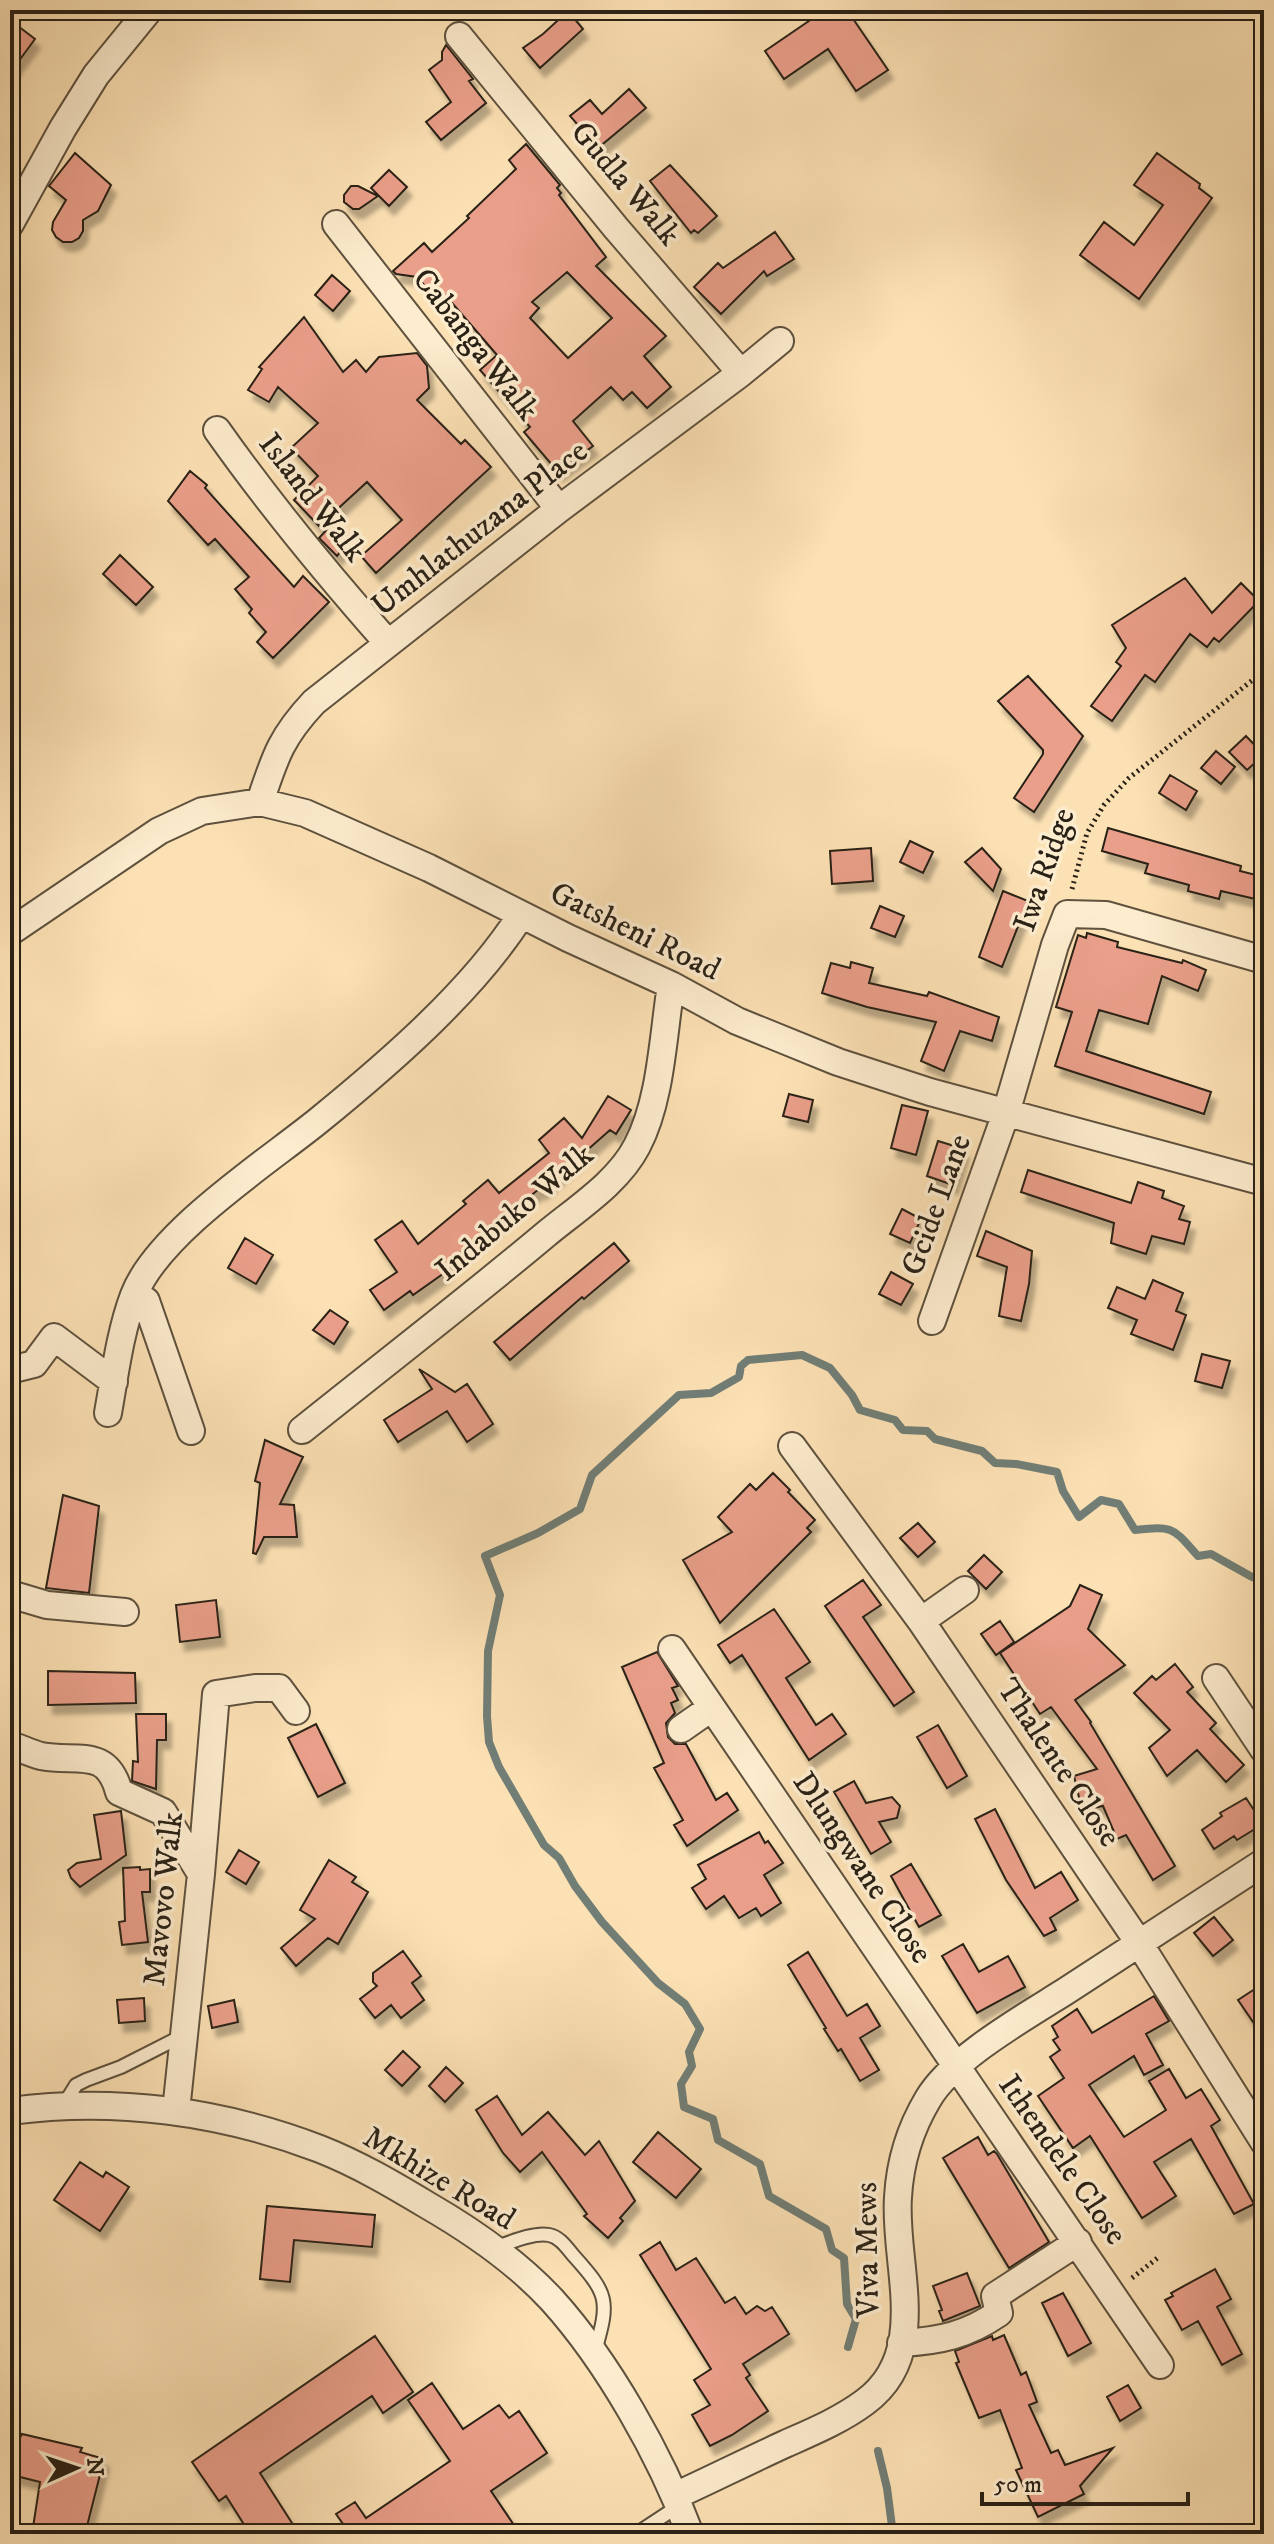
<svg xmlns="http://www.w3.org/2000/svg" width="1274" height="2544" viewBox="0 0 1274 2544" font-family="'IM FELL DW Pica',serif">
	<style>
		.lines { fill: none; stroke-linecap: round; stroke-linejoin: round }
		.stream { stroke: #717e76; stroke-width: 8 }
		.building { fill: #ea9f8a; stroke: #292116; stroke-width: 2; fill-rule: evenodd; filter: url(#shadow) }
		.lane-casing { stroke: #5e513e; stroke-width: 16 }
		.street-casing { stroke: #5e513e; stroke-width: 30 }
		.path { stroke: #292116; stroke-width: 5; stroke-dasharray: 2 4; stroke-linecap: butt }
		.lane { stroke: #fdecce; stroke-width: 12 }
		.street { stroke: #fdecce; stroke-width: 26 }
		.labels { text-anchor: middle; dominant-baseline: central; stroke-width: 7; stroke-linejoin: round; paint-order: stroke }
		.street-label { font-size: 32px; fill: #292116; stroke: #fdecce }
	</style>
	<defs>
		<filter id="shadow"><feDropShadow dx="5" dy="9" stdDeviation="2" flood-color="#0004"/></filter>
	</defs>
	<rect width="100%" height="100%" fill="#fce1b4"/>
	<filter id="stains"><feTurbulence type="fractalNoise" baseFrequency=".0025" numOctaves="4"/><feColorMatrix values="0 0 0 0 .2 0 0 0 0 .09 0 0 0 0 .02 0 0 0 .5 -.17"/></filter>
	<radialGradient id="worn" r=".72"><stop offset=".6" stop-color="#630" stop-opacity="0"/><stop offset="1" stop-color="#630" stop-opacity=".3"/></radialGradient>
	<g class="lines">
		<path class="stream" d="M848,2347L856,2319L847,2304L844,2258L832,2250L826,2229L769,2196L760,2164L718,2140L713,2119L684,2107L681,2084L692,2066L689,2052L700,2029L685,2004L658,1983L602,1922L575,1886L559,1858L544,1845L499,1767L489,1742L487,1716L488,1651L500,1595L485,1556L538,1533L580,1509L592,1475L679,1395L711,1393L739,1377L741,1366L748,1360L802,1355L830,1368L852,1395L860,1410L895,1420L903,1430L927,1431L935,1439L982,1451L995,1463L1016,1464L1057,1472L1063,1491L1079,1517L1101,1500L1119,1504L1135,1530C1174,1526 1172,1527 1198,1556L1211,1554L1252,1577L1264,1579
			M878,2451L887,2488L893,2534"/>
	</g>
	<path class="building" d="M825,10H847L888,70L856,91L828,49L784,79L765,51Z
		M568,11L583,29L540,68L523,48L543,34Z
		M10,20L35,39L10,73Z
		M446,45L473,79L469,81L486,103L441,140L426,122L451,102L429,70L442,60V52Z
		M629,89L646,108L598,148L570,116L590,100L602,114Z
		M526,144L560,185L557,188L561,193L559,195L606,257L596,266L666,336L644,356L671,387L647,408L632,392L623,400L611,387L573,421L593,446L558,472L524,432L530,427L480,370L497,355L446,296L439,302L417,277L396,274L393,271L424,243L432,252L469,218L467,216L516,169L509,160ZM567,272L612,318L568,358L530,318L539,308L532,302Z
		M75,153L111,185L98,211L83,220V231L79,238L72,242H63L56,237L52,230L53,222L66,200L49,186Z
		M1157,153L1200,184L1199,188L1212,198L1139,299L1080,255L1104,222L1134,245L1163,205L1134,185Z
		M670,165L717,216L698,233L694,230L691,233L650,181Z
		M389,170L407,187L389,206L371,188Z
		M351,186H358L378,196L359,209H353L344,202V195Z
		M775,232L794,259L767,276L764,271L721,314L694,287L718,263L723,268Z
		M332,275L350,291L333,311L315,295Z
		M304,317L343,372L356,360L366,372L379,357L417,353L427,366L429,388L417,400L461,444L465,440L491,467L376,573L361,556L402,520L367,482L319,526L294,500L318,476L291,448L318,423L278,387L269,402L248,390L262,369L259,367Z
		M190,471L207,485L205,488L294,587L303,576L329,602L273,658L257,642L266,632L249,613L252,609L235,589L249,577L215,539L208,545L168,501Z
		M333,523L350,539L337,556L319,538Z
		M120,555L153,587L136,605L103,574Z
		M1185,578L1212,613L1241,583L1259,601L1219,642L1214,638L1207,647L1190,634L1155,682L1145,675L1112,721L1091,706L1121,666L1116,662L1126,648L1112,625Z
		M1028,676L1083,736L1034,812L1014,798L1043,754V750L998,701Z
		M1246,736L1264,755L1247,770L1229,752Z
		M1216,751L1235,767L1221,784L1201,768Z
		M1170,775L1197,791L1186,810L1159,793Z
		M1108,828L1241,866L1240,871L1264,877V901L1221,891L1219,899L1188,891L1189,885L1145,873L1148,864L1102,851Z
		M910,841L933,852L923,873L900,862Z
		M871,848L873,881L832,884L830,851Z
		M982,848L1001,869L993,891L965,862Z
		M1003,891L1028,901L1002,967L979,957Z
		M880,906L904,916L895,937L871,928Z
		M1087,933L1118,942L1117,947L1182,963L1183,960L1206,970L1198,991L1162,976L1148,1024L1099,1010L1086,1051L1211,1092L1204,1114L1055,1066L1072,1012L1056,1007L1078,935L1086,938Z
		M851,962L873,968L869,983L927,996L929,992L999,1017L992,1041L960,1031L944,1071L921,1061L936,1022L867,1007L822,993L831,963L850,968Z
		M789,1094L813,1100L808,1122L783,1116Z
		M608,1096L631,1110L616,1134L610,1130L541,1191L539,1189L444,1266L447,1271L413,1295L410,1291L384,1310L370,1290L397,1272L375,1240L402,1221L418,1244L466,1204L463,1201L488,1180L499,1193L549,1153L539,1140L564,1118L582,1138Z
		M902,1105L928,1111L916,1155L891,1148Z
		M938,1141L964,1149L953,1185L927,1176Z
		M1028,1170L1131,1203L1138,1182L1164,1191L1162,1198L1184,1206L1179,1219L1190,1222L1184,1244L1152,1236L1146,1254L1111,1243L1114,1223L1021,1192Z
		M902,1209L921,1219L910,1243L890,1234Z
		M986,1231L1032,1251L1029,1284L1021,1321L999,1316L1007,1267L977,1256Z
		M245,1238L273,1255L256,1284L228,1268Z
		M614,1243L629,1261L584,1299L582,1297L510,1360L494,1342Z
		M891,1272L913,1284L901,1305L879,1294Z
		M1153,1280L1183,1293L1176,1311L1186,1315L1173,1350L1131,1334L1137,1320L1108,1308L1117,1287L1145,1299Z
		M330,1310L348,1322L334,1344L313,1330Z
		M1202,1354L1230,1361L1222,1388L1195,1381Z
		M419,1369L455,1392L467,1384L493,1424L467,1442L447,1411L398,1442L384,1420L432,1389Z
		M265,1440L303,1457L280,1504L294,1505L297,1537H264L256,1554L253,1553L260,1483L255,1481Z
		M773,1473L790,1490L788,1492L815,1520L807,1528L811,1532L720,1623L683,1560L732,1532L718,1517L750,1484L756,1490Z
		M63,1495L99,1506L89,1593L46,1588Z
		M918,1523L935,1542L918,1557L900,1538Z
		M984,1555L1002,1572L986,1589L968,1571Z
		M863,1580L881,1605L863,1617L914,1692L894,1706L825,1606Z
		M1080,1585L1102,1595L1088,1629L1125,1665L1075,1700L1091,1722L1090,1723L1175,1866L1153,1880L1126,1835L1117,1839L1103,1806L1082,1810L1074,1776L1097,1769L1051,1707L1040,1714L1000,1653L1070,1606Z
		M216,1600L220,1637L180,1642L176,1605Z
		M774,1609L810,1662L786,1678L816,1725L832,1714L846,1734L809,1760L742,1655L730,1663L718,1645Z
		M1000,1621L1014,1642L996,1655L981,1634Z
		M657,1652L678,1686L672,1688L678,1700L671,1703L675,1713L666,1723L668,1737L675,1744H686L716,1800L727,1793L738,1810L687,1846L674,1825L683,1820L654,1768L664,1763L622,1667Z
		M1175,1664L1193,1687L1187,1692L1216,1723L1210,1729L1244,1765L1226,1782L1197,1750L1167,1776L1149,1748L1170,1730L1134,1693L1152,1676L1156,1680Z
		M48,1671L135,1673L136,1703L48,1705Z
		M136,1714H166V1740H157L156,1789L132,1781L133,1761L138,1762Z
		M316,1724L345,1783L318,1797L288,1738Z
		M938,1725L967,1776L947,1788L917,1737Z
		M854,1781L866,1803L892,1797L900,1806L897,1818L879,1822L891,1842L871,1854L834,1792Z
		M1246,1798L1263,1824L1237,1840L1234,1836L1214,1849L1202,1830L1222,1816L1220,1813Z
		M995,1809L1035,1888L1061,1872L1078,1900L1050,1918L1056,1930L1044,1936L1006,1880L975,1819Z
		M121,1811L126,1855L80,1887L71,1878L68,1870L77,1863L101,1859L94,1815Z
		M759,1832L765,1843L768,1841L783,1863L764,1875L781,1903L761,1916L756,1908L739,1918L724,1896L706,1909L692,1888L706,1879L698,1865Z
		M239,1850L259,1862L246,1884L226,1872Z
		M329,1860L356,1877L352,1882L368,1892L338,1944L328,1938L296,1966L281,1948L315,1919L300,1910Z
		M911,1864L941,1915L919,1927L891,1876Z
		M140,1867V1870L150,1869V1892H142L148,1942L122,1945L119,1922L125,1921L123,1868Z
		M1214,1917L1233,1940L1213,1956L1194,1933Z
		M963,1944L979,1972L1008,1956L1025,1987L977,2013L942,1956Z
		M403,1951L421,1976L412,1983L424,2000L401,2018L391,2005L375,2018L360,1999L377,1986L373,1982V1973Z
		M808,1952L847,2016L867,2004L880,2026L860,2038L879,2070L860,2081L841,2049L838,2051L824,2029L826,2028L788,1965Z
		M1264,1983V2038L1238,2000Z
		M1154,1996L1169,2021L1146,2034L1163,2065L1144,2075L1134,2056L1089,2085L1124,2137L1166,2110L1149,2081L1169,2069L1186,2098L1201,2089L1220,2120L1211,2126L1254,2204L1234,2214L1191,2139L1154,2162L1176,2196L1142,2218L1090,2136L1073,2148L1038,2096L1064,2078L1050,2057L1060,2050L1053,2040L1058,2037L1052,2026L1077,2009L1092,2033Z
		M144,1998L145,2021L119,2023L117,2000Z
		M234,2000L238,2022L212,2028L208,2006Z
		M403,2051L420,2067L402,2086L385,2070Z
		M446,2067L463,2083L445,2102L429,2086Z
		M497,2096L522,2135L548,2112L585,2155L599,2141L635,2201L620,2218L623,2221L608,2238L584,2216L587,2214L542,2152L520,2172L503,2153L476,2110Z
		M658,2132L701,2169L676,2198L633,2162Z
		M978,2137L988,2155L994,2151L997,2154L1049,2242L1009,2268L943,2158Z
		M80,2162L103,2177L106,2172L129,2187L100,2231L54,2200Z
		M267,2206L375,2215L372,2247L294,2240L290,2282L260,2279Z
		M660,2242L676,2270L696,2258L725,2303L735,2297L746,2314L757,2306L765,2311L772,2307L789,2334L743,2364L750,2375L746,2378L768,2411L732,2435L710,2446L692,2415L710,2405L694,2380L711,2369L640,2255Z
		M1215,2269L1231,2299L1217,2307L1242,2354L1222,2365L1198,2321L1182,2330L1165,2300L1173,2296L1171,2293Z
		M967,2273L980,2306L943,2321L939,2311L942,2310L933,2286Z
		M1063,2293L1091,2343L1068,2356L1042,2303Z
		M1004,2335L1021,2375L1026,2372L1037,2402L1029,2405L1051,2453L1058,2450L1065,2465L1113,2448L1080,2486L1084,2494L1038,2517L1016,2470L1022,2468L1000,2410L979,2418L956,2363L959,2362L955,2351L992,2336L993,2340Z
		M375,2336L413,2392L383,2413L372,2396L260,2473L299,2534H250L226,2496L219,2501L192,2462Z
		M432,2383L463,2429L499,2405L509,2418L519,2411L547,2453L491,2491L520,2534H344L348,2531L336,2514L355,2502L366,2518L450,2461L408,2400Z
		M1128,2385L1141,2408L1120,2421L1107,2397Z
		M10,2434L21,2436L22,2434L82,2448L80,2452L104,2459L85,2534H32L40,2482L12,2475L16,2460L10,2459Z"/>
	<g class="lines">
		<defs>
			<path id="lane" d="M63,2106L76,2085L86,2080L121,2067L182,2036
				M494,2248C509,2243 533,2232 549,2235C560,2237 567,2248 573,2255C608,2294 610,2300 595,2351
				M636,2534L680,2505"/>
			<path id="street" d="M459,36L616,228L741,373
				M10,224L63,128L96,75L149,10
				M336,224L559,509
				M217,430C270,505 327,574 387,642
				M260,802C275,757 281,737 314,702L559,509L741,373L780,341
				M10,932L159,831L202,811L260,802L305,813L429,868L568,938L671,985L737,1021L838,1062L930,1092L1264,1182
				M135,1294L146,1301L191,1431
				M932,1321L1006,1113L1055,945L1067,914L1106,915L1264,960
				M10,1370L34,1364L54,1337L114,1382
				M108,1413C115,1374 120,1332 134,1295C158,1233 266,1163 318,1121C388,1064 473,991 521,915
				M302,1430C383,1365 465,1302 545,1235C576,1209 618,1183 637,1146C661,1101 663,1036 671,985
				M792,1446L921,1621L1139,1943L1264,2142
				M10,1594L47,1605L125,1612
				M921,1621L965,1590
				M672,1649L1160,2365
				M1216,1678L1264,1750
				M681,1729L711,1708
				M10,1745C20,1748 30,1753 41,1756C76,1763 107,1746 119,1792L163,1812L201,1874
				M10,2111C114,2097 222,2111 320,2149C358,2164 392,2184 427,2205C472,2231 516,2261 552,2300C608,2362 661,2456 690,2534
				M176,2111L201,1874L216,1694L255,1688H279L296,1711
				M901,2343C940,2341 967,2335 999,2313L995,2296L1078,2242
				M675,2496C712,2479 748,2461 785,2444C812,2432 841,2420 865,2402C932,2353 893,2264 898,2197C900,2162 910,2129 928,2099C952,2058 1025,2017 1066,1991C1132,1948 1198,1905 1264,1862"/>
		</defs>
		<use href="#lane" class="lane-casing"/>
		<use href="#street" class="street-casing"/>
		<path class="path" d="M1072,889L1087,833L1104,805L1129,778L1264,671
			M1132,2278L1160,2256"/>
		<use href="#lane" class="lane"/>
		<use href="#street" class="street"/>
	</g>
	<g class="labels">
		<g class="street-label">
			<text transform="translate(625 184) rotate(50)">Gudla Walk</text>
			<text transform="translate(475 345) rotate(52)">Cabanga Walk</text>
			<text transform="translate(312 498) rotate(52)">Island Walk</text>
			<text transform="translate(480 529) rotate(-38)">Umhlathuzana Place</text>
			<text transform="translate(1045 870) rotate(-71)">Iwa Ridge</text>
			<text transform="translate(635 932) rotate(26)">Gatsheni Road</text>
			<text transform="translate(937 1205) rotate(-70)">Gcide Lane</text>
			<text transform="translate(515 1213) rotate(-40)">Indabuko Walk</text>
			<text transform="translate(1058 1763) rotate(56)">Thalente Close</text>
			<text transform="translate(862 1868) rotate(56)">Dlungwane Close</text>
			<text transform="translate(164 1899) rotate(-84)">Mavovo Walk</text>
			<text transform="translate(1062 2160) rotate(55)">Ithendele Close</text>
			<text transform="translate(439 2179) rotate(31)">Mkhize Road</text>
			<text transform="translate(868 2250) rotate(-91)">Viva Mews</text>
		</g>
	</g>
	<rect width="1274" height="2544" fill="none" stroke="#fce1b4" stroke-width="40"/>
	<rect x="12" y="12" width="1250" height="2520" fill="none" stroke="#292116" stroke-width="4"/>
	<rect x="20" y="20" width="1234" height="2504" fill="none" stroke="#292116" stroke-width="2"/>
	<g transform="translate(76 2468) rotate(87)" stroke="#fdecce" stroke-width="6" paint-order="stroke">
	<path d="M0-6L14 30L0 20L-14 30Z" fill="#292116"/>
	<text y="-12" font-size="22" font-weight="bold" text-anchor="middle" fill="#292116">N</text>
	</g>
	<path d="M982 2492v12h206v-12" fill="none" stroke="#292116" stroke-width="4"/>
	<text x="994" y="2492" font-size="24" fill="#292116" stroke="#fdecce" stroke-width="6" paint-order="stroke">50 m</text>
	<rect width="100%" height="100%" filter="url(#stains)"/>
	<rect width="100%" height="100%" fill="url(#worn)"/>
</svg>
